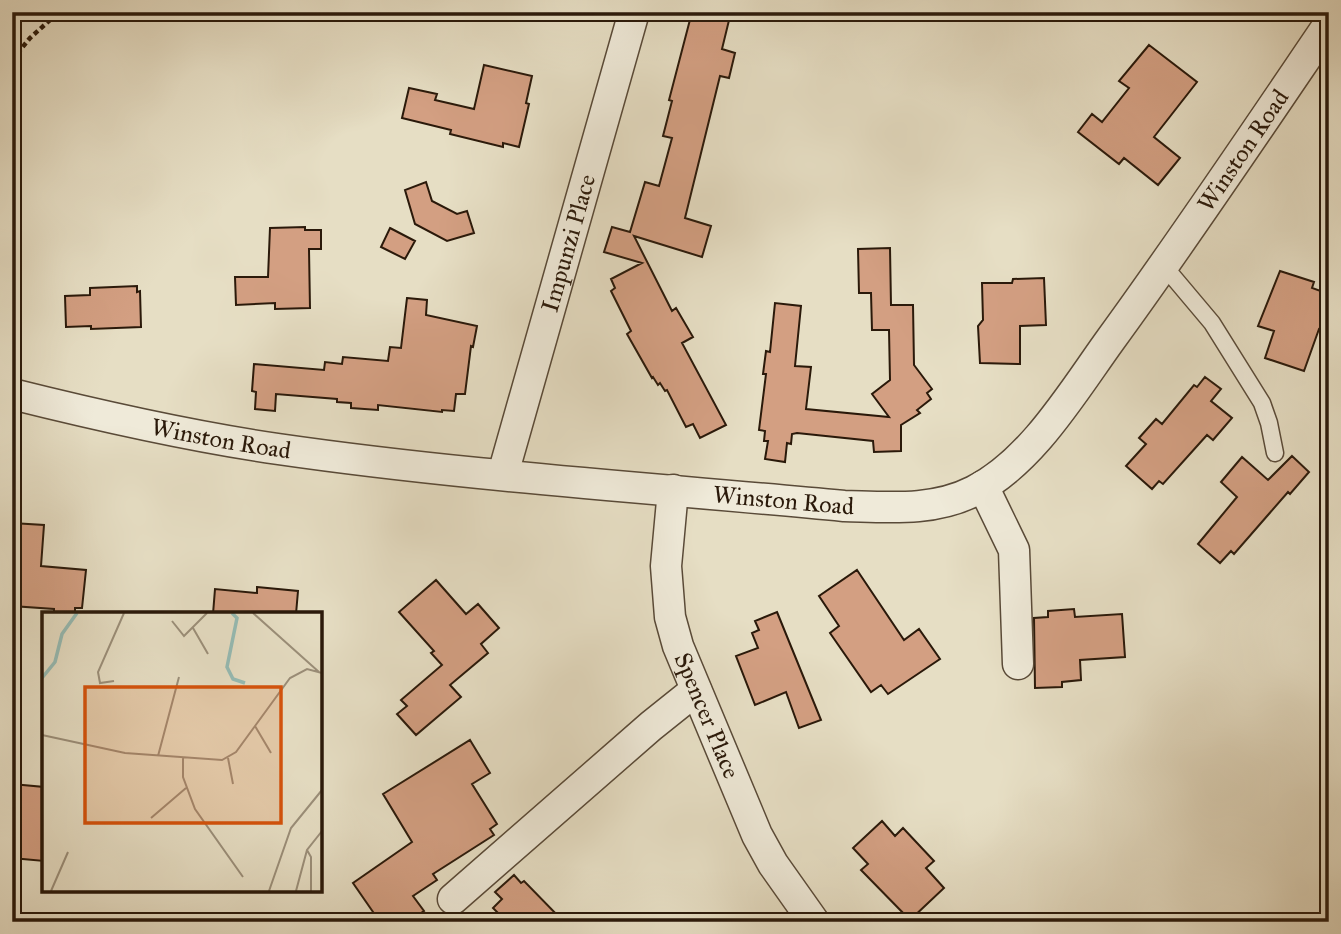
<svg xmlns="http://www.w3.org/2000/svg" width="1341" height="934" viewBox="0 0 1341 934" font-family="'IM FELL Great Primer',serif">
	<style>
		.building { fill: #d39f82; stroke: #2a190a; stroke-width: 2 }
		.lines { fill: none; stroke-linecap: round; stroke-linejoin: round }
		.lane-casing { stroke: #594a38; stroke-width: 19 }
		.street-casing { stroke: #594a38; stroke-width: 33 }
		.path { stroke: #2a190a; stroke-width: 4.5; stroke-dasharray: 5 3.5; stroke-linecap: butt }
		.lane { stroke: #efead9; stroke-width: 16 }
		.street { stroke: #efead9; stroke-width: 30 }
		.labels { text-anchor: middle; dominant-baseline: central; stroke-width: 7; stroke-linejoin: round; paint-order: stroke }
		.street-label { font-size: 24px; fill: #2a190a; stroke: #efead9 }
		.inset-river { fill: none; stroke: #96bcb5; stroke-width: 3.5 }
		.inset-road { fill: none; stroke: #9b8f7a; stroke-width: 2 }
		.view { fill: #d5530c; fill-opacity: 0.15; stroke: #d5530c; stroke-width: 3.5 }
		.inset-edge { fill: none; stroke: #2a190a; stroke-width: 3.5 }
	</style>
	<rect width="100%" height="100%" fill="#e6dec4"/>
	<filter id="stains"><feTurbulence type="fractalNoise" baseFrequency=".00286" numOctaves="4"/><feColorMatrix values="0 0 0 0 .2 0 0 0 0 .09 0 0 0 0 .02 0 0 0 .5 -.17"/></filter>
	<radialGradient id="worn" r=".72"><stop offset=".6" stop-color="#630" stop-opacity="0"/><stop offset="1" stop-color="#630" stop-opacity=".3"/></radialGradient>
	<path class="building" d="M692,12H731L722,49L735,53L729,78L720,76L685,218L711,226L702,257L634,236L672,311L676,308L693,337L682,343L726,425L700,438L693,424L686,427L667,390L665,391L660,383L658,385L653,377L652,378L627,334L631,331L611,291L615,288L611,279L642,263L604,252L612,227L630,232L645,182L659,186L672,138L663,136L672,101L669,100Z
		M1149,45L1197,82L1154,137L1180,158L1158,185L1124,158L1119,164L1078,132L1092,114L1102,122L1129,88L1119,81Z
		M484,65L532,76L526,103L529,104L519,147L503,143V147L450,134L451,130L402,118L409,88L437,94L435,100L474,109Z
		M426,182L432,201L457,214L467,211L474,233L447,241L415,224L405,190Z
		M305,227V230H321V249H309L310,308L275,309V303L236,305L235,277H268L270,228Z
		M390,228L415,241L405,259L381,247Z
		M890,248L891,305H913L914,365L932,389L927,393L931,399L917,410L920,413L901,425V451L874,452L873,441L797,433L792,434L791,444L787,443L785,462L765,459L768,441H764L765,431L759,430L766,374H763L766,351L770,352L775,303L801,306L795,366L811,367L806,409L889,417L872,394L890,380L889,330H872L871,293H859L858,249Z
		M1280,271L1314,282L1312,288L1329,294V333L1319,329L1304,371L1265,358L1274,331L1258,326Z
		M1044,278L1046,325L1020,326V364L980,363L978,326L983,320L982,283H1012L1013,279Z
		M137,286V292L140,291L141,327L91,329V326L66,327L65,296L90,295V288Z
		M407,298L427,300L426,315L477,326L473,347L471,346L465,394H456L454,411L442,410V412L378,405V410L351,408V403L337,402V399L276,394L275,411L255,409L256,392L252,391L254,364L324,370L325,362L342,364L343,357L388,361L390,347L401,348Z
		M1205,377L1221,389L1211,401L1232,418L1213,440L1207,435L1163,484L1159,481L1152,489L1126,466L1146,444L1139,438L1156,419L1162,424L1194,385L1197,387Z
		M1292,456L1309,472L1290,494L1288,492L1234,554L1231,551L1220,563L1198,544L1237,497L1221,482L1242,457L1268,480Z
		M12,523L44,525L41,566L86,570L82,608H75V614H54V609L12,606Z
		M857,570L904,640L919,629L940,659L888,694L881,685L871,692L830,633L839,626L819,596Z
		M436,580L466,614L478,604L499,628L481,644L488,653L450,685L461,697L416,735L397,714L407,706L401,700L442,665L431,653L434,651L399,612Z
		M257,587L298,591L296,614H213L215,589L257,593Z
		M1074,609L1075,617L1122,614L1125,657L1080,660L1081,680L1062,682V687L1035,688L1034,618L1048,617V611Z
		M777,612L821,720L799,728L786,692L755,705L736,656L758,648L752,633L759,630L755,621Z
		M470,740L490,773L472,784L497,824L490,829L494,835L433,874L437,880L413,896L424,911L407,922H380L353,883L412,842L383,794Z
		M12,784L44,787V861L12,858Z
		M882,821L895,836L903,828L934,861L926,868L944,888L910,920L861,870L868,864L853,848Z
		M514,875L521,883L524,881L564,922H507L493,908L502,899L495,892Z"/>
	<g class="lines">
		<defs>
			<path id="lane" d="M1164,266L1212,323L1262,403L1269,423L1275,453"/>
			<g id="street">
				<path id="s1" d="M12,394C100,416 188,436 278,449C465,476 655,488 844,506C887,507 933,512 974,491C1032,462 1074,390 1111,339C1186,236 1257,130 1329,24"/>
				<path id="s2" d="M503,474L634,12"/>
				<path d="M983,486L1014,550L1018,664"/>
				<path id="s3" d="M673,490L666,566L670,617L678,646L757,835L773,864L814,922"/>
				<path d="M453,899L651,726L696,690"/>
			</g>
		</defs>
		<use href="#lane" class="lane-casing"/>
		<use href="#street" class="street-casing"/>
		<path class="path" d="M12,60L30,38L59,12"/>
		<use href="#lane" class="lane"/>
		<use href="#street" class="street"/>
	</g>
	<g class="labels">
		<g class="street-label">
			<text stroke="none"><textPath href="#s1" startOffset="1410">Winston Road</textPath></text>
			<text stroke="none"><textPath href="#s2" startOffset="240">Impunzi Place</textPath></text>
			<text stroke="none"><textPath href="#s1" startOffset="214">Winston Road</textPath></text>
			<text stroke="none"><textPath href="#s1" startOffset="780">Winston Road</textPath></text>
			<text stroke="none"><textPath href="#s3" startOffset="233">Spencer Place</textPath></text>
		</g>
	</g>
	<g transform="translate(42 612)">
		<rect width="280" height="280" fill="#e6dec4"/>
		<path class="inset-river" d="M190,1L195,6L185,55L191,67L203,71M0,66L13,50L20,22L35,1"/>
		<path class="inset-road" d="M211,1L277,60M130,9L142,24L165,1M151,16L166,42M72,69L58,71L56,60L82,1M213,114L229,141M0,123L83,141L180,148L194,140L248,66L265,57L280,61M116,144L137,65M141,146V165L153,197L201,265M186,146L191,172M109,206L144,176M265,238L269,245V279M9,279L26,240M227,279L249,216L280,178M254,279L265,238L280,219"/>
		<path class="view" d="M43,75H239V211H43Z"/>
		<rect width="280" height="280" class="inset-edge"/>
	</g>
	<rect width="1341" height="934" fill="none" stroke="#e6dec4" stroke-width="42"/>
	<rect x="14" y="14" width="1313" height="906" fill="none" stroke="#2a190a" stroke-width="3.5"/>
	<rect x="21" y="21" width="1299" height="892" fill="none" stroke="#2a190a" stroke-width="2"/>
	<rect width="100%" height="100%" filter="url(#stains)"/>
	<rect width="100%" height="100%" fill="url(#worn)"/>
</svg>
